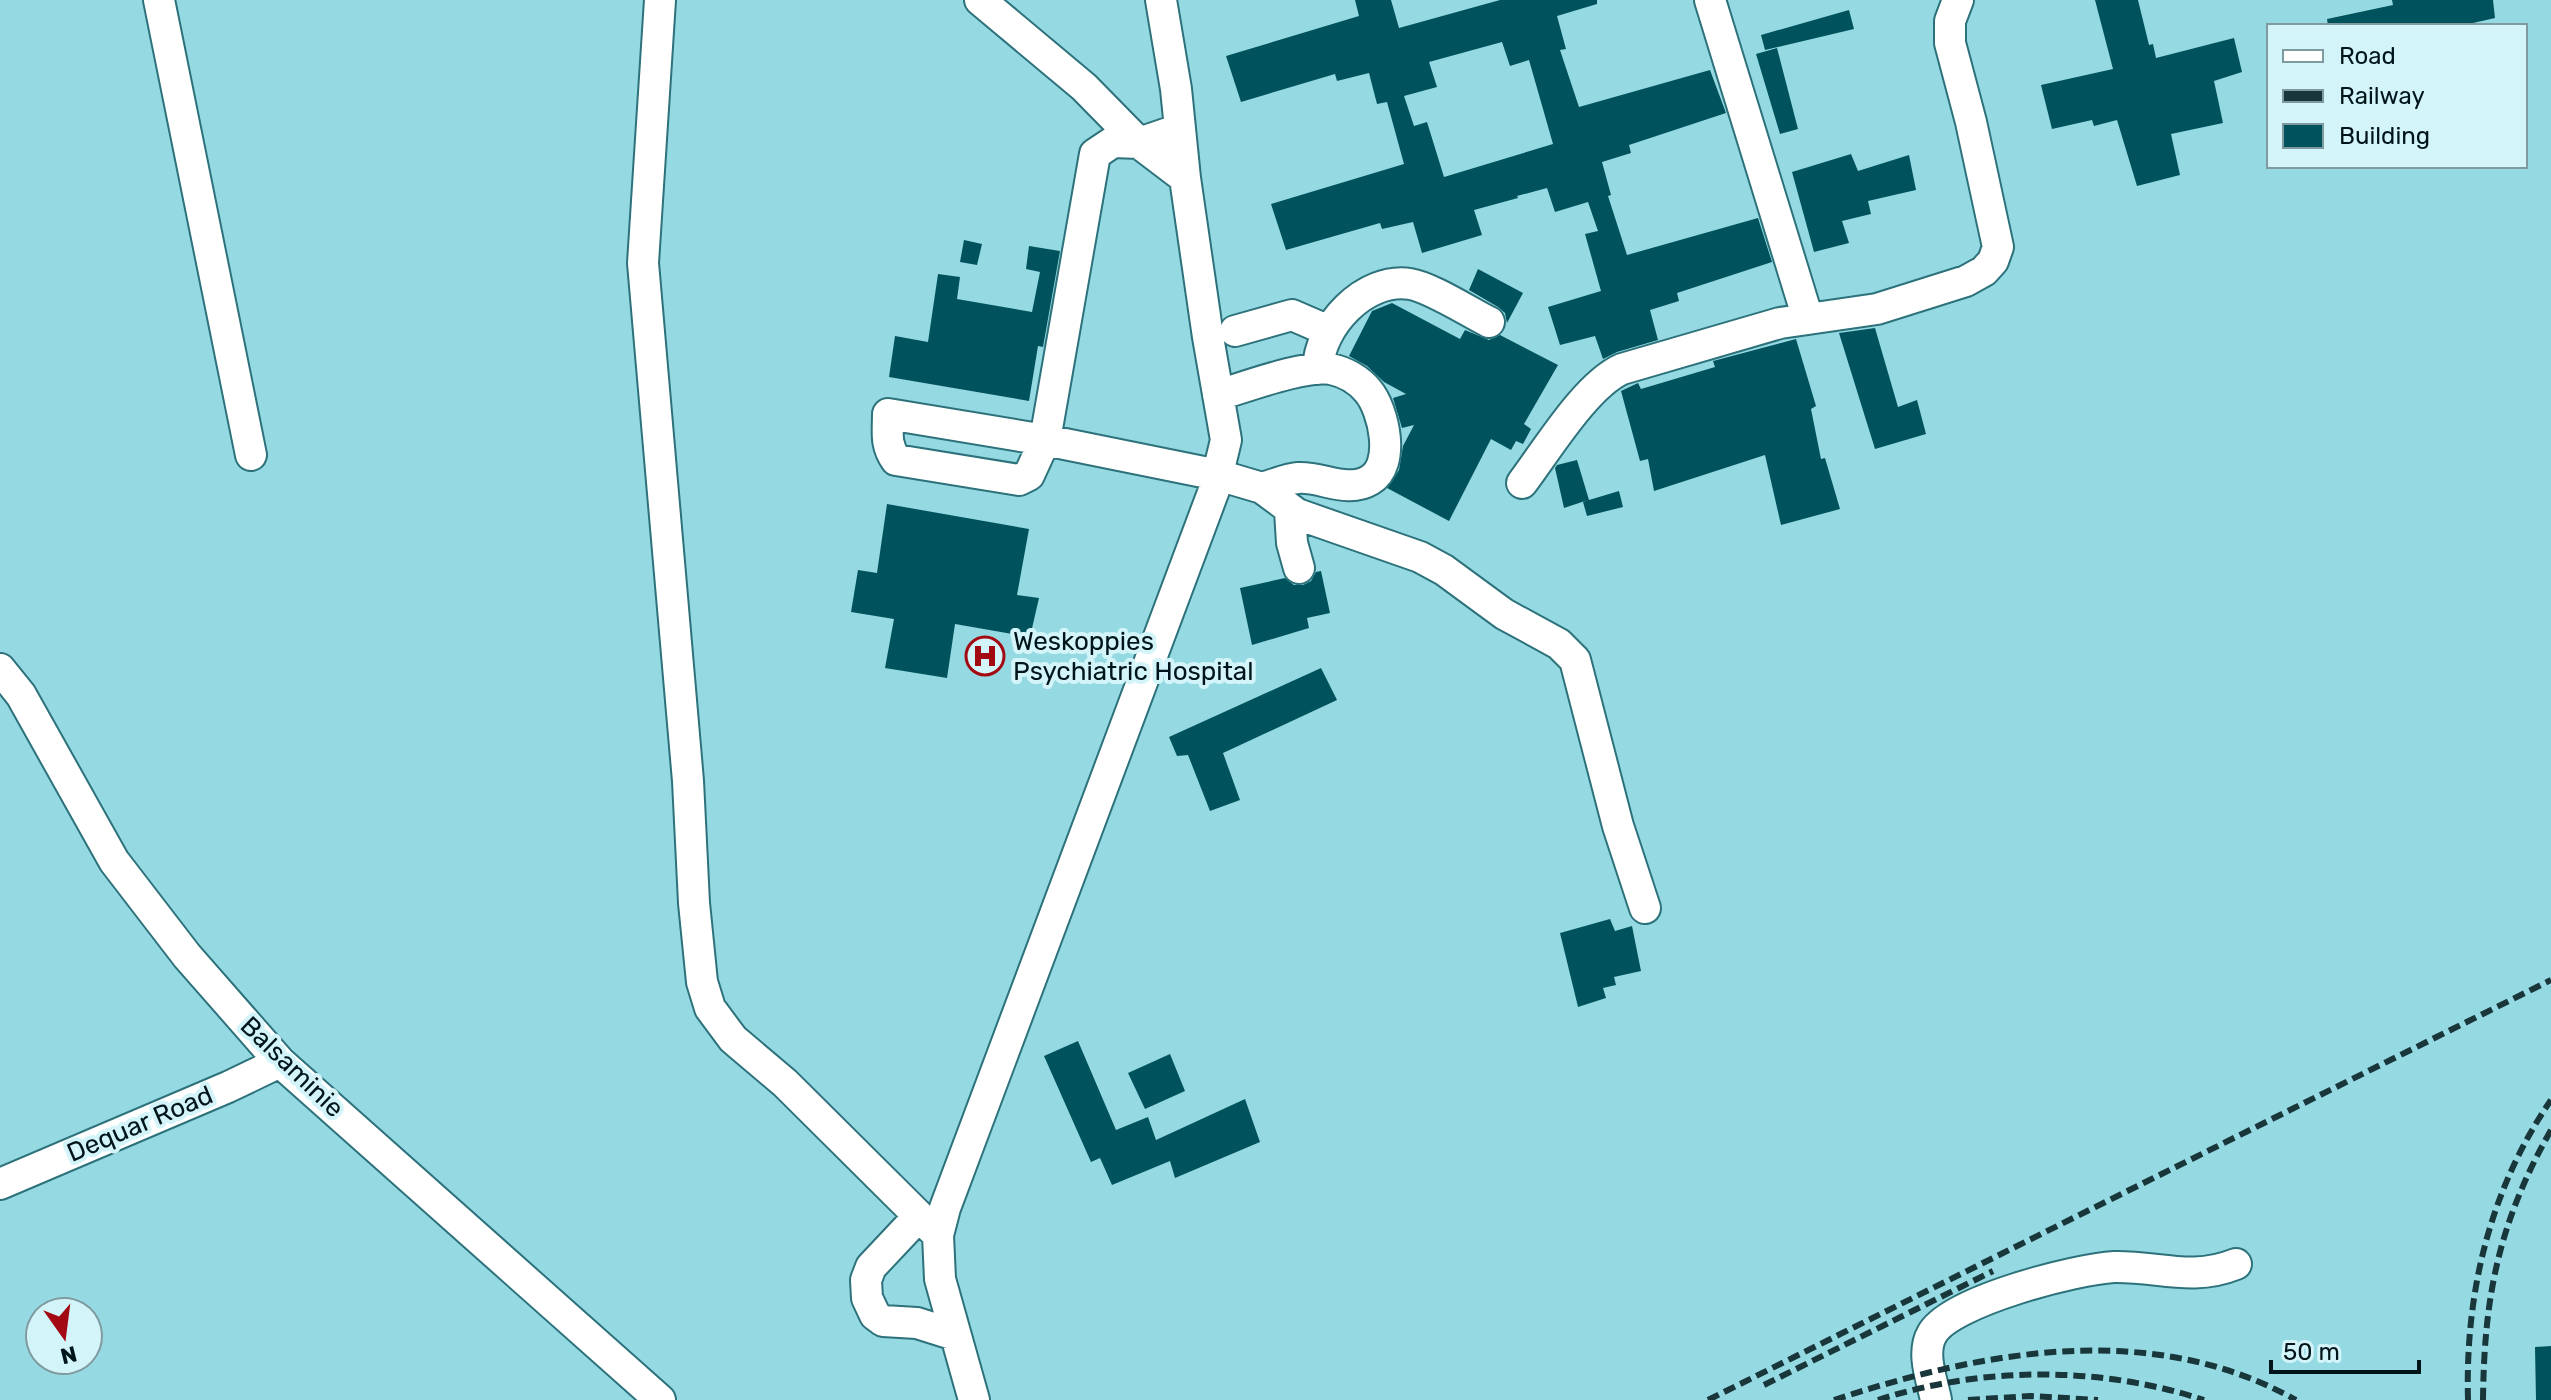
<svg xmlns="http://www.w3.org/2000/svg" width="2551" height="1400" viewBox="0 0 2551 1400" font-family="Rubik,sans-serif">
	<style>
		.building { fill: #00535c; fill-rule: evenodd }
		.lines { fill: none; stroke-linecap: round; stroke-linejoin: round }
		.minor-casing { stroke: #2d727b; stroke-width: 34 }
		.minor { stroke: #fff; stroke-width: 30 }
		.rail { stroke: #19363b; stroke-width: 6; stroke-dasharray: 12 6; stroke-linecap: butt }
		.labels { text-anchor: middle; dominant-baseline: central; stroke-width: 8; stroke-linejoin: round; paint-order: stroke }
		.poi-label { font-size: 26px; fill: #001519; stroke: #d3f4f9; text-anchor: start }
		.street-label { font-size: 26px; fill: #001519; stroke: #d3f4f9 }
	</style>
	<rect width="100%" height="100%" fill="#95dae3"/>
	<path class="building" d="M1355,0H1391L1399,28L1500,0H1597V4L1557,16L1566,49L1560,50L1579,107L1710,70L1726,113L1629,145L1631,153L1602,162L1611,195L1608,196L1627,255L1758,218L1772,262L1677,293L1679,301L1650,310L1658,340L1617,352L1603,359L1595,336L1560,345L1548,307L1601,291L1585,234L1598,231L1588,202L1555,212L1547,188L1517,196L1518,198L1474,210L1482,235L1422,253L1413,222L1382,229L1380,223L1286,250L1271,204L1404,164L1387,102L1377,104L1369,73L1337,81L1335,74L1241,102L1226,56L1359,16ZM1502,42L1510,66L1529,60L1553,144L1444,177L1427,122L1414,126L1404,96L1437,87L1429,62Z
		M2095,0H2138L2149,45L2153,44L2156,58L2234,38L2242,72L2214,81L2223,123L2171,134L2180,175L2137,186L2117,120L2094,126L2092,120L2052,129L2041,85L2113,69Z
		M2392,0H2493L2495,18L2460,26H2328L2327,19L2393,5Z
		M1849,10L1854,29L1765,50L1761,35Z
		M1777,48L1798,129L1780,134L1756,54Z
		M1851,154L1858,171L1909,155L1916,190L1868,201L1871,214L1842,221L1849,243L1814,252L1792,172Z
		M964,240L982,244L977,265L960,262Z
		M1029,246L1060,251L1043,347L1038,346L1029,401L889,377L895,336L928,342L938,274L960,277L957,299L1032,312L1040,272L1026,269Z
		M1478,269L1523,293L1507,323L1505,313L1498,307L1469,290Z
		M1392,303L1460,339L1465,330L1489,340L1500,335L1558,365L1524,424L1531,429L1523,444L1516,441L1511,450L1491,439L1449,521L1387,488L1399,470L1403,446L1414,425L1402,428L1393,398L1406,394L1384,382L1367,366L1349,356L1372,311Z
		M1875,328L1898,407L1917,400L1926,434L1875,449L1839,333Z
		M1796,339L1816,406L1811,409L1821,459L1825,458L1840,509L1781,525L1765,455L1654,491L1648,459L1640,461L1621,391L1638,383L1641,389L1715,367L1713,361Z
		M1577,460L1589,500L1619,491L1623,507L1587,516L1583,502L1588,500L1564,508L1555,468L1557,465Z
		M887,504L1029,529L1017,595L1039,598L1030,637L955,624L947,678L885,668L894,619L851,612L858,570L877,573Z
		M1321,571L1330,613L1307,618L1309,628L1252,645L1240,588L1285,578L1294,585H1303L1311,581L1316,572Z
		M1321,668L1337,700L1223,753L1240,800L1210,811L1188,755L1177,756L1169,737Z
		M1610,919L1615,931L1632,926L1641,971L1614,977L1616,985L1603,988L1606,998L1578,1007L1560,933Z
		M1078,1041L1116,1130L1148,1117L1156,1140L1245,1099L1260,1142L1175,1178L1170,1161L1112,1185L1100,1158L1091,1162L1044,1056Z
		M1170,1054L1185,1091L1145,1109L1128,1073Z
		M2551,1346V1400H2536L2535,1347Z"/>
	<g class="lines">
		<defs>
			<path id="minor" d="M159,0L251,455
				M660,0L643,263L688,781L694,903L702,982L710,1008L733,1039L785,1083L938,1235
				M980,0L1084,87L1139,143L1185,178
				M1180,129L1139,143L1113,142L1095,154L1045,440L1029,475L1019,480L896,460C885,444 888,433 888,414L1045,440L1218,475L1262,488L1297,514L1420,557L1444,570L1504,614L1559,644L1575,660L1618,826L1645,908
				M1808,319L1877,309L1966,281L1984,271L1993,261L1998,247L1971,122L1950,43V21L1958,0
				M1235,331L1292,315L1329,331
				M1318,369C1319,326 1365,277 1410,284C1430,287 1469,312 1489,322
				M1218,395C1246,387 1303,365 1331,369C1345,372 1359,380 1368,391C1384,410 1396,465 1370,480C1347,494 1321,476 1298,478C1286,479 1273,485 1262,488
				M1522,483C1547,450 1586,385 1622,369L1780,323L1808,319L1710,0
				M1290,511L1292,543L1299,568
				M0,669L21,695L114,861L187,956L280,1062L660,1400
				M0,1184L228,1087L280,1062
				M919,1216L871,1267L866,1280L867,1298L875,1315L883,1321L917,1323L955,1335
				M974,1400L940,1279L938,1235L945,1208L1214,490L1226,440L1208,337L1185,178L1176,89L1161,0
				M1936,1400C1932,1380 1921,1353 1932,1334C1950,1301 2077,1269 2114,1267C2159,1266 2191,1282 2236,1264"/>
		</defs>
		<use href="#minor" class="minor-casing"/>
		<use href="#minor" class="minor"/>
		<path class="rail" d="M1764,1385L1993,1271
			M1708,1400L2551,980
			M1834,1400C1983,1351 2151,1319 2296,1400
			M1878,1400C1982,1366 2101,1366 2204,1400
			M1968,1400L2031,1396L2098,1400
			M2468,1400C2465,1293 2490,1189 2551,1100
			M2483,1400C2484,1296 2499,1222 2551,1130"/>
	</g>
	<defs>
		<symbol id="hospital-ring" viewBox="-11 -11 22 22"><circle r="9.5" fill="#d3f4f9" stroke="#a30913" stroke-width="1.5"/><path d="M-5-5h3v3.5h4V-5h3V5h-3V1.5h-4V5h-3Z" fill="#a30913"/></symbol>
	</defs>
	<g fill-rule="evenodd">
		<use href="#hospital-ring" x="963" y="634" width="44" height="44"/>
	</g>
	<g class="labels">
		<g class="poi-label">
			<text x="1013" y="641">Weskoppies<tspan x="1013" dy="30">Psychiatric Hospital</tspan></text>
		</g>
		<g class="street-label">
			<text transform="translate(292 1067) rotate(44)">Balsaminie</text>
			<text transform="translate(140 1124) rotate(-23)">Dequar Road</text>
		</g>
	</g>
	<rect x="2267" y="24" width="260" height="144" fill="#d3f4f9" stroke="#7f9b9f" stroke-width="2"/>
	<rect x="2283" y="50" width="40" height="12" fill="#ffffff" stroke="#7f9b9f" stroke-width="2"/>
	<text x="2339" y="64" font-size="24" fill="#001519">Road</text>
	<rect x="2283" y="90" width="40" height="12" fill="#19363b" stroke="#7f9b9f" stroke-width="2"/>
	<text x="2339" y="104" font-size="24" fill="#001519">Railway</text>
	<rect x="2283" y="124" width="40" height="24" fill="#00535c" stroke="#7f9b9f" stroke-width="2"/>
	<text x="2339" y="144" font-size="24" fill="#001519">Building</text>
	<g transform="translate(64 1336) rotate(166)"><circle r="38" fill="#d3f4f9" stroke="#7f9b9f" stroke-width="2"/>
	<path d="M0-6L14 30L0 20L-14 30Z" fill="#a30913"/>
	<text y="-12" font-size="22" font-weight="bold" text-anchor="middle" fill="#001519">N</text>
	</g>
	<path d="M2271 1360v12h148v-12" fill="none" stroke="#001519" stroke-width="4"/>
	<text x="2283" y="1360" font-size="24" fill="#001519" stroke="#d3f4f9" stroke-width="6" paint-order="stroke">50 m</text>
</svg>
